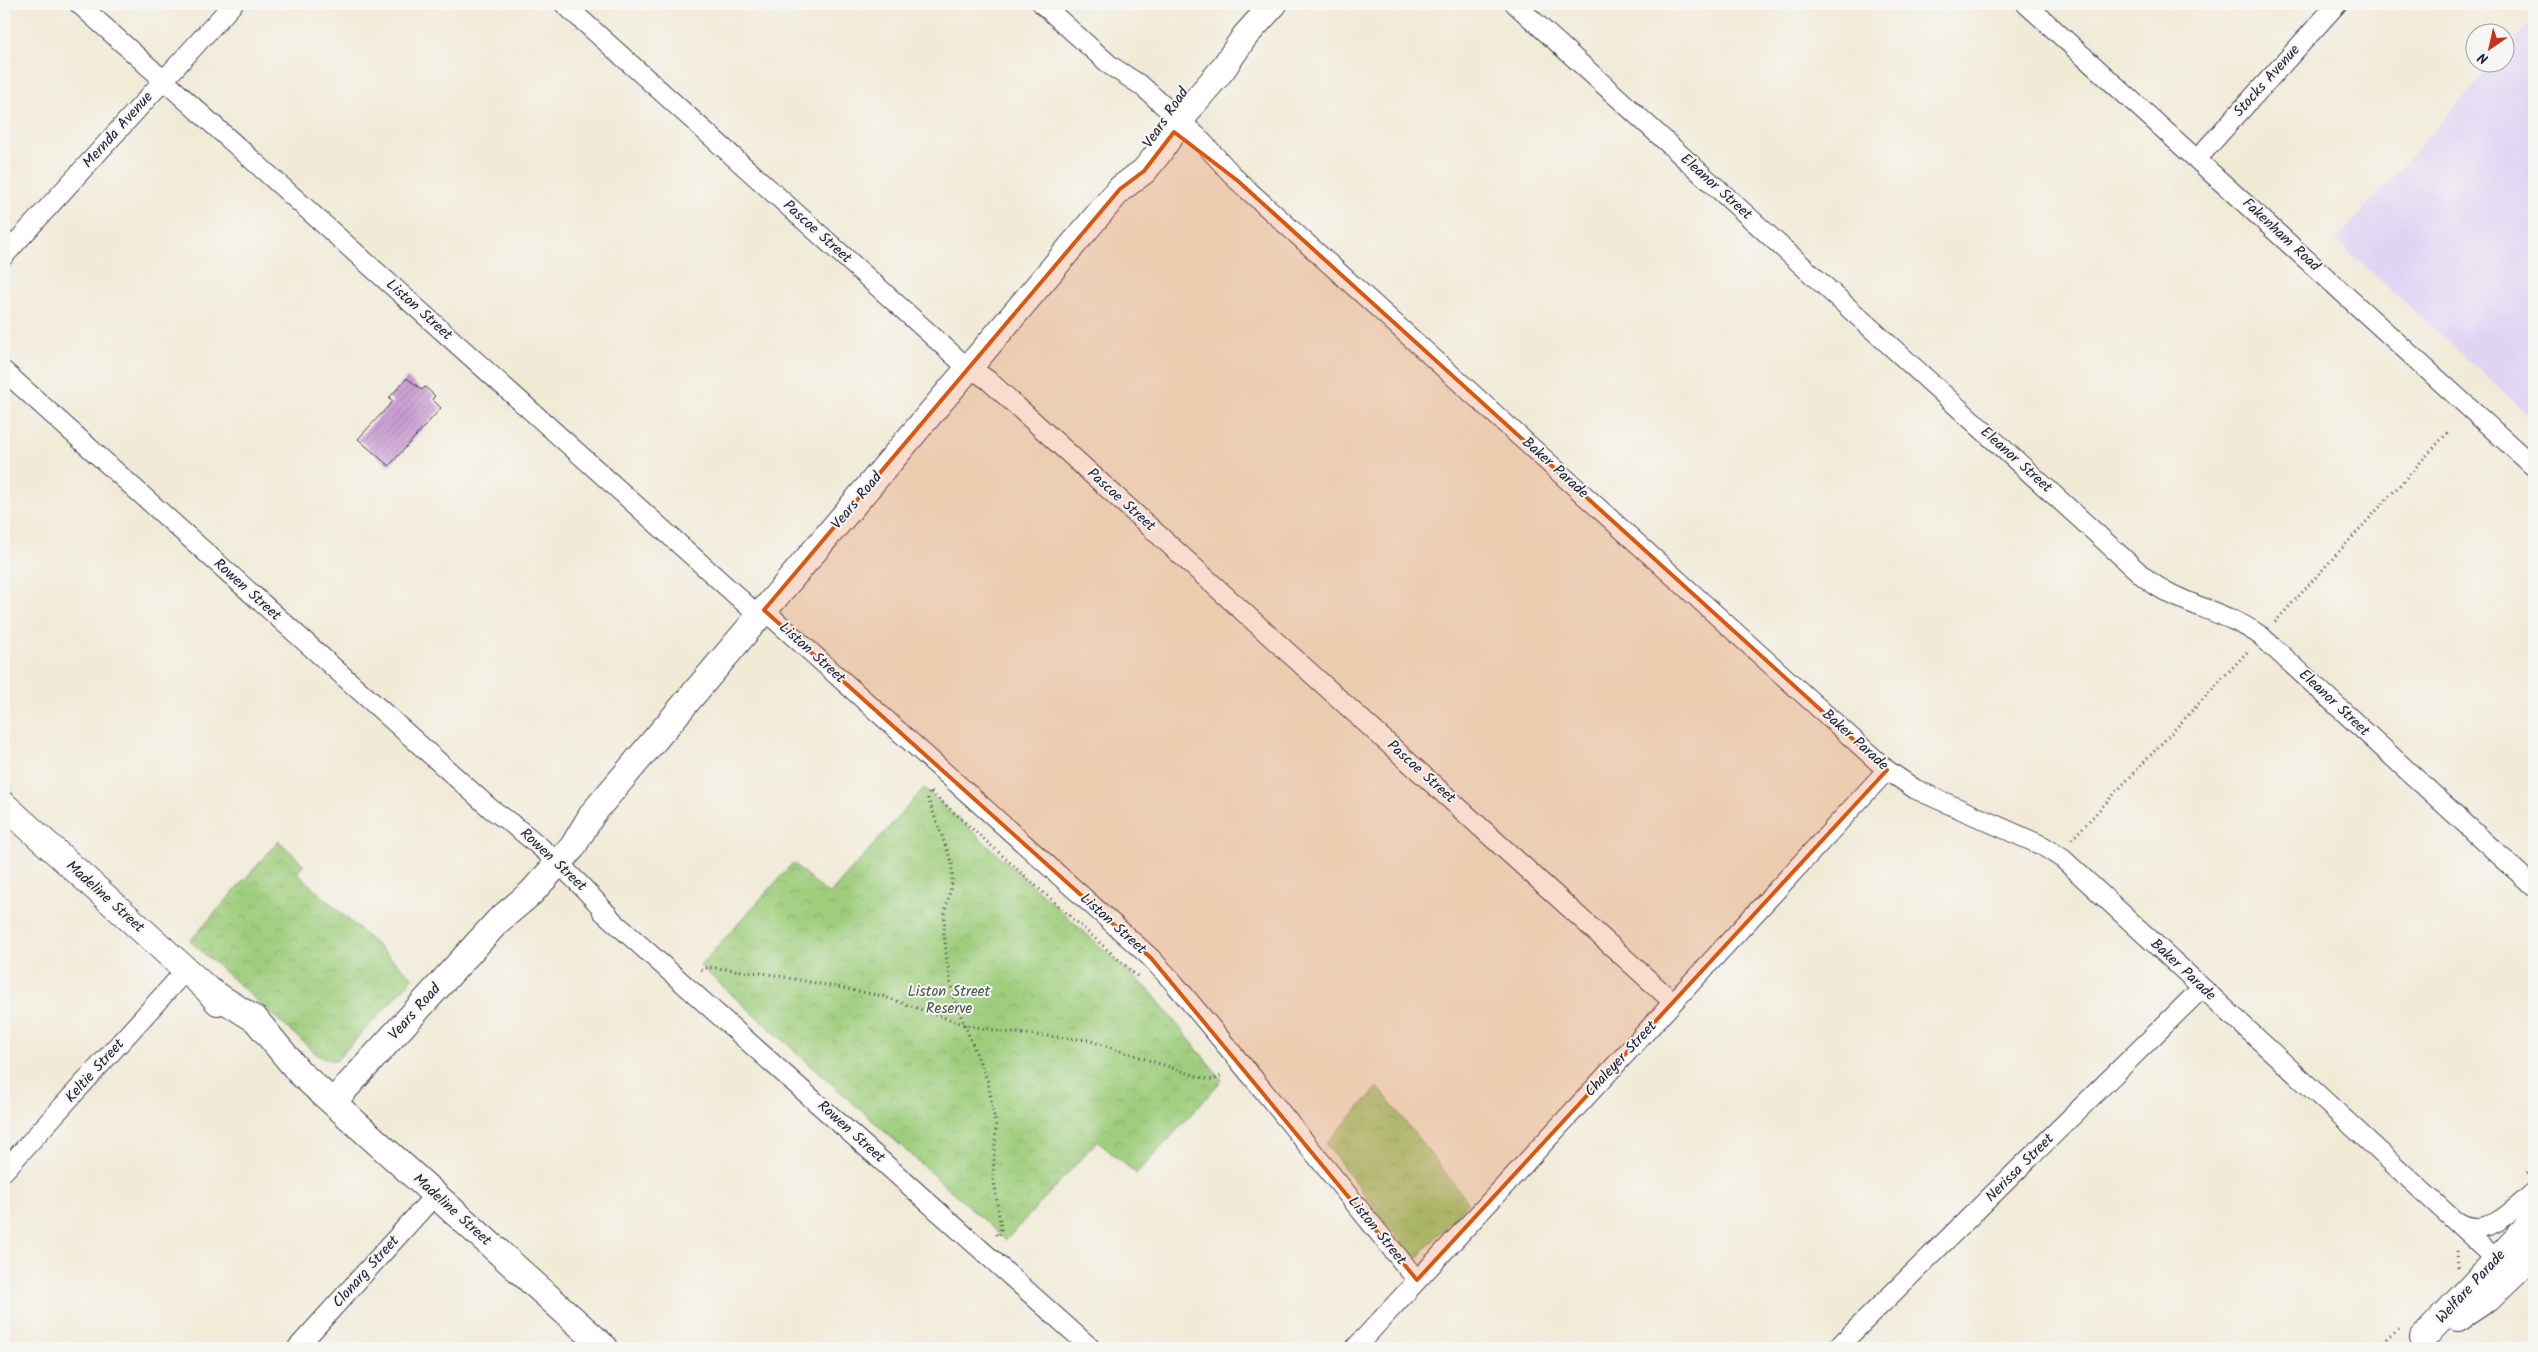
<svg xmlns="http://www.w3.org/2000/svg" width="2538" height="1352" viewBox="0 0 2538 1352" font-family="Kalam,sans-serif">
	<style>
		.built { fill: #e0d4f4 }
		.park { fill: url(#park-crowns); stroke: #60785c }
		.building { fill: url(#building-hatch) }
		.lines { fill: none; stroke-linecap: round; stroke-linejoin: round }
		.street-casing { stroke: #414052; stroke-width: 21 }
		.secondary-casing { stroke: #414052; stroke-width: 28 }
		.path { stroke: #414052; stroke-width: 3; stroke-dasharray: 1 4; stroke-linecap: butt }
		.street { stroke: #fff; stroke-width: 19 }
		.secondary { stroke: #fff; stroke-width: 26 }
		.marked { fill: #de560e; fill-opacity: 0.2; stroke: #de560e; stroke-width: 4; stroke-linejoin: round }
		.labels { text-anchor: middle; dominant-baseline: central; stroke-width: 4; stroke-linejoin: round; paint-order: stroke }
		.street-label { font-size: 15px; fill: #22223b; stroke: #f6f6f2 }
		.park-label { font-size: 15px; fill: #47554e; stroke: #f6f6f2 }
	</style>
	<defs>
		<pattern id="park-crowns" width="20" height="18" patternUnits="userSpaceOnUse" patternTransform="scale(1.25)"><rect width="20" height="18" fill="#9ecd7c"/><path d="M2 6a3 3 0 1 1 6 0M12 15a3 3 0 1 1 6 0" fill="none" stroke="#88b06c"/></pattern>
		<pattern id="building-hatch" width="6" height="6" patternUnits="userSpaceOnUse" patternTransform="scale(1.25)"><rect width="6" height="6" fill="#c38ece"/><path d="M-1 1l2-2M0 6l6-6M5 7l2-2" fill="none" stroke="#9e74a8"/></pattern>
	</defs>
	<rect width="100%" height="100%" fill="#f6f6f2"/>
	<filter id="ink" filterUnits="userSpaceOnUse"><feTurbulence type="fractalNoise" baseFrequency=".02" numOctaves="2"/><feDisplacementMap in="SourceGraphic" scale="10" xChannelSelector="R" yChannelSelector="G"/><feConvolveMatrix kernelMatrix="1 2 1 2 8 2 1 2 1" color-interpolation-filters="sRGB"/></filter>
	<filter id="wash" filterUnits="userSpaceOnUse"><feTurbulence type="fractalNoise" baseFrequency=".0096" numOctaves="4" result="noise"/><feDisplacementMap in="SourceGraphic" scale="20" xChannelSelector="R" yChannelSelector="G"/><feGaussianBlur stdDeviation="1.12" result="paint"/><feColorMatrix in="noise" values="0 0 0 0 0 0 0 0 0 0 0 0 0 0 0 0 0 1.4 0 .05"/><feComposite in="paint" operator="in"/></filter>
	<g filter="url(#wash)">
		<rect width="100%" height="100%" fill="#f1ead7"/>
		<path class="built" d="M2534,19V420L2336,240L2495,63L2506,62V51Z"/>
		<path class="park" d="M924,788L1150,991L1222,1080L1137,1174L1097,1141L1006,1240L700,966L793,863L829,895Z
			M279,841L304,865L297,873L413,978L336,1061L320,1057L190,941Z
			M1378,1087L1468,1202L1415,1260L1326,1144Z"/>
		<g id="blocks">
			<path class="building" d="M407,378L422,390L425,387L435,396L432,399L441,408L389,466L358,439L393,401L389,398Z"/>
		</g>
	</g>
	<g filter="url(#ink)">
		<use href="#blocks" fill-opacity="0" stroke="#414052" stroke-width="1"/>
		<g class="lines">
			<defs>
				<path id="street" d="M79,4L759,616
					M564,4L960,361L988,380L1673,1002
					M1042,4L1111,66L1142,86L1197,136L1238,181L1887,770L1915,789L2043,846L2063,859L2497,1260
					M1515,4L2143,576C2177,605 2225,610 2261,636L2534,887
					M2026,4L2534,467
					M2197,159L2337,4
					M4,256L233,4
					M4,371L491,809C537,840 574,876 610,917
					M764,610L1151,958L1174,983L1254,1079L1417,1280
					M602,911L1091,1348
					M4,1171L186,970
					M2458,1222C2487,1240 2513,1210 2534,1192
					M297,1348L435,1195
					M1355,1348L1887,770
					M1837,1348L2202,988"/>
				<path id="secondary" d="M4,805L207,989L218,1002
					M207,989L256,1020L299,1072L605,1348
					M333,1102L498,921L531,893L572,848L593,813L1120,189L1144,171L1157,155L1192,105L1222,70L1245,36L1274,4
					M2458,1318L2488,1298L2534,1254
					M2423,1338L2523,1232L2531,1223L2534,1212"/>
			</defs>
			<use href="#street" class="street-casing"/>
			<use href="#secondary" class="secondary-casing"/>
			<path class="path" d="M2275,622L2448,432
				M2072,839L2249,650
				M701,970L708,967L769,974L882,996L966,1025L1004,1032L1088,1040L1206,1079L1214,1080L1222,1075
				M2527,1173L2534,1167
				M996,1234L999,1236L1001,1229L993,1175L996,1126L988,1082L953,997L947,961L944,933L945,914L952,882V863L928,799L930,791L1138,977
				M2457,1251L2458,1267
				M2374,1348L2401,1328"/>
			<use href="#street" class="street"/>
			<use href="#secondary" class="secondary"/>
		</g>
	</g>
	<path class="marked" d="M1174,132L1238,181L1887,770L1417,1280L1151,958L764,610L1120,189L1144,171Z"/>
	<g class="labels">
		<g class="street-label">
			<text transform="translate(2267 81) rotate(-48)">Stocks Avenue</text>
			<text transform="translate(1166 118) rotate(-56)">Vears Road</text>
			<text transform="translate(118 130) rotate(-48)">Mernda Avenue</text>
			<text transform="translate(1716 187) rotate(42)">Eleanor Street</text>
			<text transform="translate(817 232) rotate(42)">Pascoe Street</text>
			<text transform="translate(2281 235) rotate(43)">Fakenham Road</text>
			<text transform="translate(419 310) rotate(42)">Liston Street</text>
			<text transform="translate(2016 460) rotate(42)">Eleanor Street</text>
			<text transform="translate(1555 468) rotate(42)">Baker Parade</text>
			<text transform="translate(1121 500) rotate(42)">Pascoe Street</text>
			<text transform="translate(857 501) rotate(-50)">Vears Road</text>
			<text transform="translate(247 590) rotate(42)">Rowen Street</text>
			<text transform="translate(812 653) rotate(42)">Liston Street</text>
			<text transform="translate(2334 703) rotate(43)">Eleanor Street</text>
			<text transform="translate(1855 740) rotate(42)">Baker Parade</text>
			<text transform="translate(1421 772) rotate(42)">Pascoe Street</text>
			<text transform="translate(553 860) rotate(43)">Rowen Street</text>
			<text transform="translate(105 897) rotate(42)">Madeline Street</text>
			<text transform="translate(1113 924) rotate(42)">Liston Street</text>
			<text transform="translate(2183 970) rotate(43)">Baker Parade</text>
			<text transform="translate(415 1012) rotate(-48)">Vears Road</text>
			<text transform="translate(1621 1059) rotate(-47)">Chaleyer Street</text>
			<text transform="translate(95 1071) rotate(-48)">Keltie Street</text>
			<text transform="translate(851 1132) rotate(42)">Rowen Street</text>
			<text transform="translate(2020 1168) rotate(-45)">Nerissa Street</text>
			<text transform="translate(452 1210) rotate(42)">Madeline Street</text>
			<text transform="translate(1377 1231) rotate(51)">Liston Street</text>
			<text transform="translate(366 1272) rotate(-48)">Clonarg Street</text>
			<text transform="translate(2471 1287) rotate(-47)">Welfare Parade</text>
		</g>
		<g class="park-label">
			<text x="949" y="992">Liston Street<tspan x="949" dy="17">Reserve</tspan></text>
		</g>
	</g>
	<rect width="2538" height="1352" fill="none" stroke="#f6f6f2" stroke-width="20"/>
	<g transform="translate(2490 48) rotate(214)"><circle r="24" fill="#f6f6f2" stroke="#a1a1a9"/>
	<path d="M0-4L9 19L0 12L-9 19Z" fill="#c8321e"/>
	<text y="-8" font-size="14" font-weight="bold" text-anchor="middle" fill="#22223b">N</text>
	</g>
</svg>
